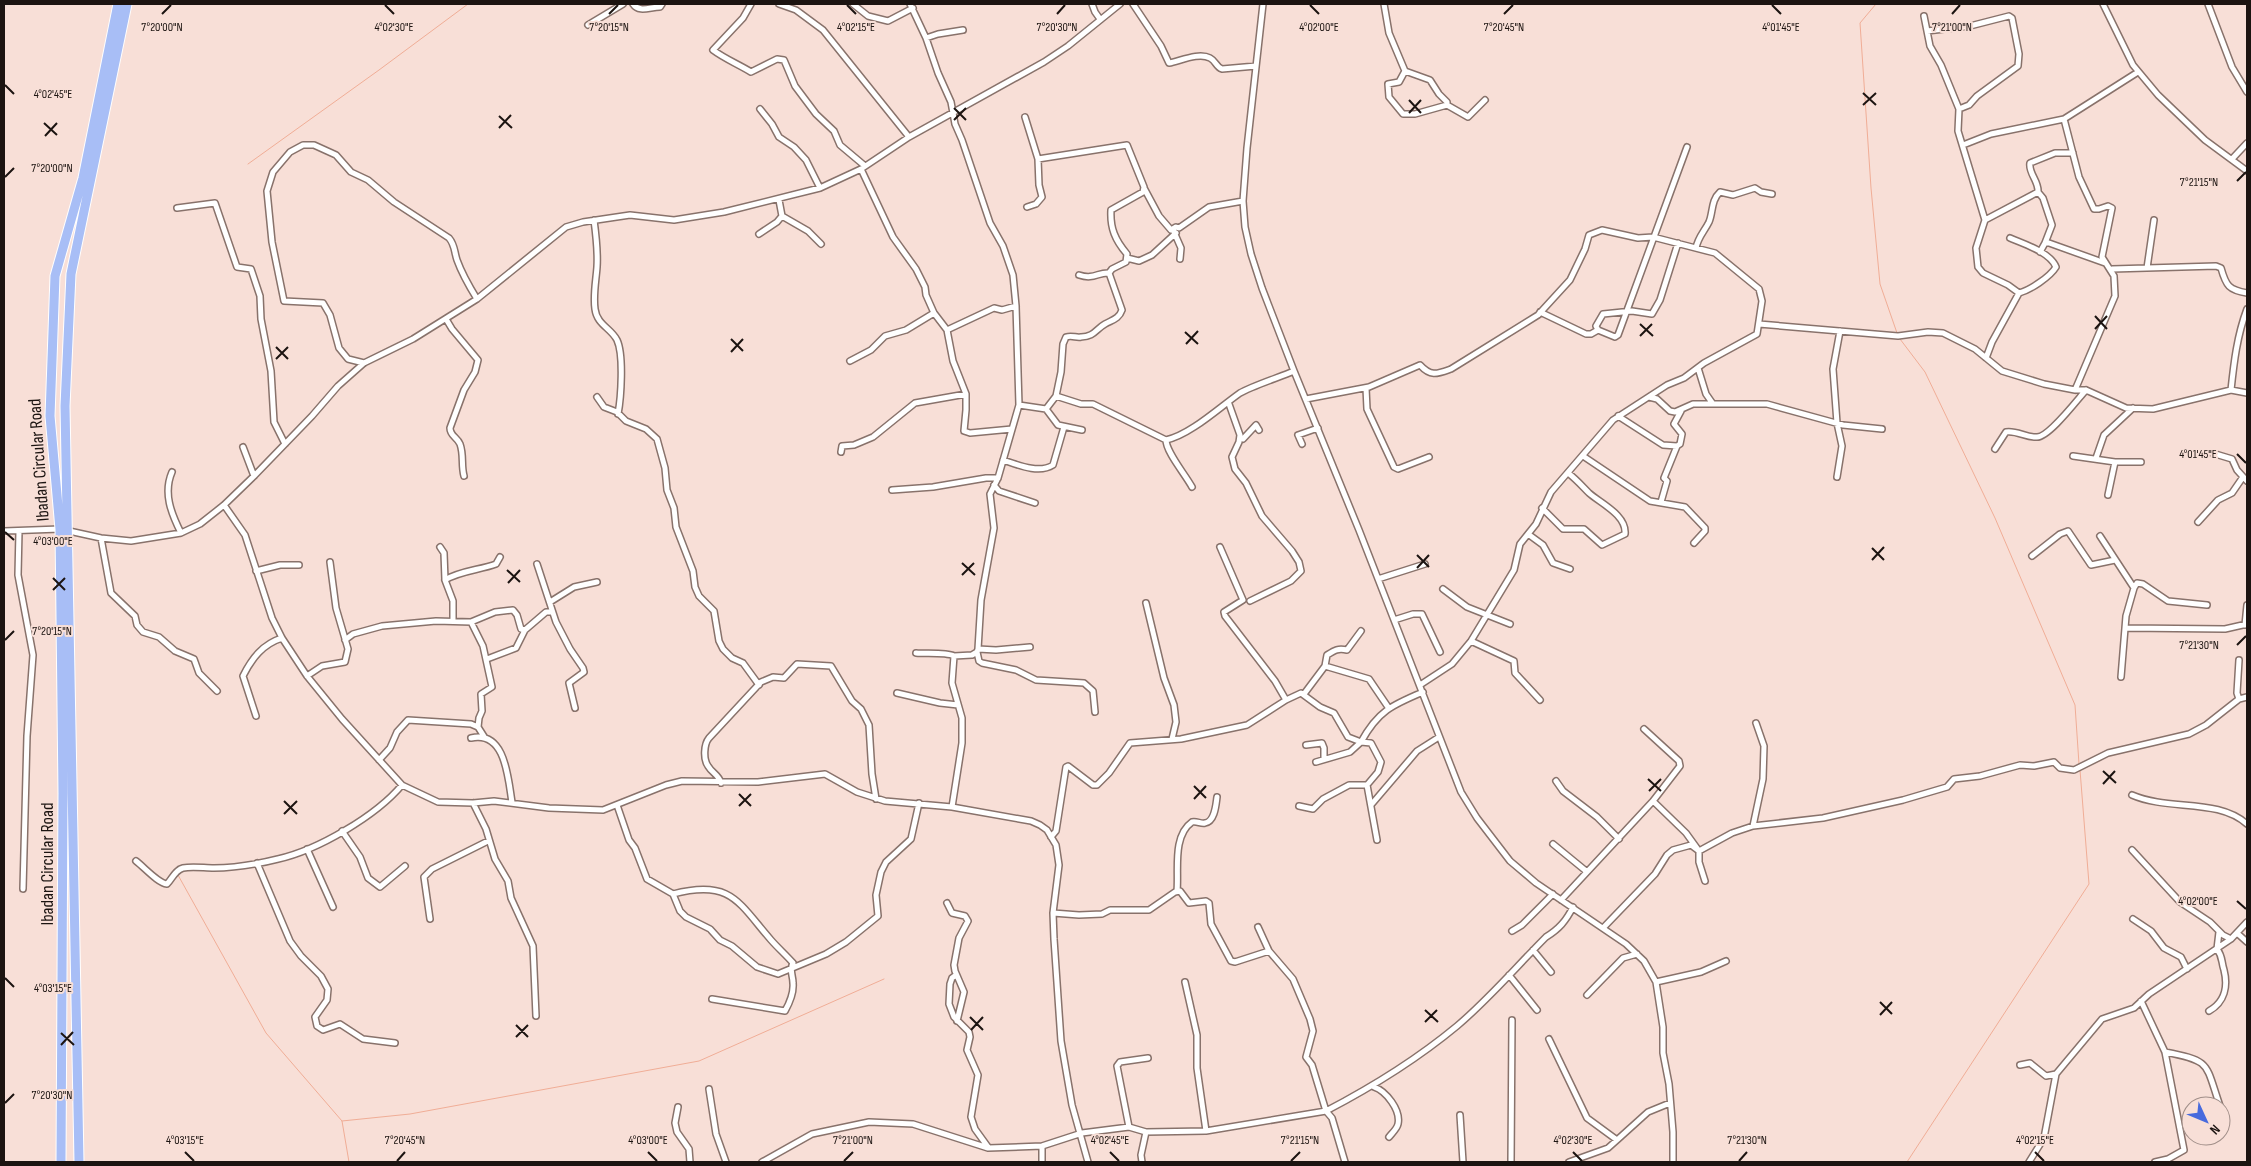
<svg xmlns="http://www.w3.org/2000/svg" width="2251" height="1166" viewBox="0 0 2251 1166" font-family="'Sofia Sans Condensed',sans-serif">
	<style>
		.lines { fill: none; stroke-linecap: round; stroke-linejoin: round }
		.stream { stroke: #f0ad96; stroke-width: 1 }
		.minor-casing { stroke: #88726b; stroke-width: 8 }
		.trunk-casing { stroke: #fff; stroke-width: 11 }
		.minor { stroke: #fff; stroke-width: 5 }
		.trunk { stroke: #a8bef6; stroke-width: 9 }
		.ticks { fill: none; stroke: #1c1411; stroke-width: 2 }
		.labels { text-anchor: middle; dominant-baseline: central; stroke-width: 4; stroke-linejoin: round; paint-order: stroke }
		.street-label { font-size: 18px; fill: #1c1411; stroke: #f8dfd7 }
		.ticks-label { font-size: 12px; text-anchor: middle; fill: #1c1411; stroke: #f8dfd7; stroke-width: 4; stroke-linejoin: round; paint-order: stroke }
	</style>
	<rect width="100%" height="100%" fill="#f8dfd7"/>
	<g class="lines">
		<path class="stream" d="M1876,4L1860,23L1871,188L1880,284L1897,333
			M248,164L379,70L468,4
			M1900,339L1925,372L1995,518L2075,705L2079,764
			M178,875L266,1033L342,1121L349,1162
			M342,1121L410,1114L699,1061L884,979
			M1907,1162L2089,884L2080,770"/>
		<defs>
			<path id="minor" d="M633,4C639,13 650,7 660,7L662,4
				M751,4L743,18L713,50C725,59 738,64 751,72L777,59L784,60L795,86L816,114L834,131L840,145L865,166
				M779,4L796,10L823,30L909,137
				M853,4L868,16L888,21L913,8
				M910,4L926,38L938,73L951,102L955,124L962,140L990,223L1003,246L1013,275L1016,306L1019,405L998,478L990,494L994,528L981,600L978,649L977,652L972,655L954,656L952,683L962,718V743L952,807
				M1092,4L1095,12L1100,19
				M1133,4L1161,46L1169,63C1180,61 1199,52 1210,58C1216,61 1216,67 1222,69L1256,66
				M1263,4L1247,148L1243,201L1245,227L1251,254L1262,288L1294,371L1359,530L1461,792L1477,818L1510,861L1536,883L1626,944L1644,961L1656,982L1663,1027V1053L1669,1084L1673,1132V1162
				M1384,4L1389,33L1405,71L1399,82L1388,84L1389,97L1403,114H1415L1447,105L1468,117L1485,100
				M2103,4L2133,65L2158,95L2205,140L2247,171
				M2208,4L2232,67L2247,92
				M1924,16L1930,46L1941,65L1959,109L1958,131L1985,220L1976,248L1978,267L1983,273L2008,285L2019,293L1992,342L1986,358
				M588,25L623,4
				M1927,31L1970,26L2009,16L2012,18L2019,54L2018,66L1977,96L1969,105L1959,109
				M926,38L938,34L963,30
				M1405,71L1430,80L1439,94L1447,102V105
				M760,109L772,124L779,137L794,147L806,160L820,188
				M1025,117L1038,159L1127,145L1144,187L1143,192L1111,210C1110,228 1115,240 1127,254L1126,262L1112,269L1109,273L1122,310C1119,319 1112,320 1105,324C1096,329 1094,337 1081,337C1076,338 1072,335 1066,337L1063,344L1061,372L1056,396
				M2064,119L2138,72
				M1963,145L1991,134L2064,119L2079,177L2094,209H2099L2108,206L2112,208L2102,257L2114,276L2115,296L2075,390
				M2232,159L2247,143
				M861,169L893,237L916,269L925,287L926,295L934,313L947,330
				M1144,188L1159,216L1171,230L1176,227L1179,228L1209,207L1243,201
				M2038,192L2043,198L2052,225L2045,243
				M779,200L782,216L808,231L821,244
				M1027,207L1036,204L1042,197L1039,185L1038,159
				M177,208L215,203L237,267L251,269L260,296L261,319L271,371L274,422L285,444
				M594,220C596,235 598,252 597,267C596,281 593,295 595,309C597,325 611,328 617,340C624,355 621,398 618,414
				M1985,220L2038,192C2039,181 2028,173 2030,163L2055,153H2073
				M1174,232L1181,248L1180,259
				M759,234L777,222L782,216
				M2010,238C2024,244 2050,252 2056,267C2050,277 2030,290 2019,293
				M1696,248C1698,237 1704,232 1709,222C1713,213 1711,200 1720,192L1733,195L1755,188L1761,192L1772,194
				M2040,252L2045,243H2049L2105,263
				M1127,258L1139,261L1152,255L1176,233
				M2147,268L2154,220
				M2112,269L2216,266L2221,268C2226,286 2229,290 2247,293
				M1079,275C1094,280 1098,272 1109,273
				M1540,312L1586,334H1591L1598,330L1615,337L1618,335L1687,147
				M446,319L452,329L478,360L475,372L464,390L450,428C450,436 457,437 460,444C464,455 461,465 464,476
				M1759,324L1898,336L1928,332L1943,333L1975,349L2002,371L2044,384L2075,390H2086L2126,408L2153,409L2231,390L2247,393
				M1598,330L1596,326L1603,314L1632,311L1652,314L1660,300L1678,243
				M850,361L871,350L885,336L906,330L934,313
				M364,363L348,359L339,348L330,315L323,303L284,301L272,242L267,191L273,172L290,152L303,145H314L336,155L351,172L368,180L394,202L449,238C455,245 454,251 457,260C462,274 469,286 477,299
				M1698,368L1706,394L1713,404H1767L1843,425L1882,429
				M1366,388L1367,409L1394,467L1398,469L1429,457
				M2231,390C2234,362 2237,336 2247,309
				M597,397L604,407L617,412L626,421L646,429L657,439L665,468L667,490L674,508L676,527L693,571L695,587L699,596L714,611L719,641L723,649L732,658L743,663L759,685
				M1649,397L1657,399L1670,411L1675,412L1693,404H1712
				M1306,399L1369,387L1420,365C1431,377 1437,374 1451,369L1538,315L1570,280L1585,249L1589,235L1602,230L1638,238L1653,237L1715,253L1759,289L1762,301L1757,334L1704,363L1684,378L1667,385L1613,420L1551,492L1536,524L1520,544L1514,570L1471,641L1452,664L1420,685
				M1229,404L1240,435L1239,442L1232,457L1235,469L1246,483L1262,516L1292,551L1299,562L1301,571L1291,581L1250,601
				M1019,405L1046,409L1056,396L1081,404H1093L1166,440C1190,435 1220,407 1240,393C1252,386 1280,377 1294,371
				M1046,409L1058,425L1082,430
				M1618,416L1663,445L1677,446L1680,444L1682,434L1674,424L1681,411
				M1012,429L970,433L964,431L966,410V394L953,361L947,330L994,308L1002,310L1016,306
				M1240,437L1243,439L1256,425L1259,430
				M1166,440C1166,452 1185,474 1192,487
				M1302,444L1298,435L1318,428
				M243,447L254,476
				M1995,449L2006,432C2016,430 2027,438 2037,437C2049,437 2077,400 2086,390
				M841,452L842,446L854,445L873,437L915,403L966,394
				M2212,453L2232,459L2237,470L2247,481
				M1583,456L1650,501L1685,507L1705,528V531L1694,543
				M2073,456L2115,462H2141
				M2096,458L2104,435L2133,408
				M1003,460C1018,465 1039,474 1053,465L1064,427
				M172,472C163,493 171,513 181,533
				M1837,477L1842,446L1837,423L1833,369L1840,331
				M994,485L999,491L1035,503
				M892,490L933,487L986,478H998
				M2108,495L2115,462
				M1661,502L1667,481L1664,478L1677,446
				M224,505L245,535L272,618L282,638L307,676L342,719L402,785
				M1542,508L1563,529H1584L1602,545L1625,534C1627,515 1600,503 1589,493C1582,486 1576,479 1568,473
				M2198,522L2218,500L2232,493L2243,477
				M4,531L60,529L101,538L131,541L181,533L200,524L224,505L254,476L312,416L338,386L364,363L413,339L477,299L566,227L583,222L630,215L674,220L724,212L820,188L861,169L909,137L1044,62L1068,46L1120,4
				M19,531L18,575L33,655L27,736L23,889
				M1528,534L1543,545L1553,563L1570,569
				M2100,536L2134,588L2126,616L2121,677
				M101,538L111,593L135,616L137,625L143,632L159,637L175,651L194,659L199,673L217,691
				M440,547L444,553L445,580L453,601V620
				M1220,547L1243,600L1224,612L1225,616L1275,681L1286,700
				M2032,556L2060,534L2068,531L2091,565L2115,560
				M537,564L556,622L570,649L583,668L584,672L569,683L575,708
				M256,571L280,565H299
				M1378,579L1425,564
				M445,580C459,571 480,570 496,564L500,557
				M2134,588L2137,583L2143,584L2168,601L2207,605
				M1443,589L1467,607L1510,624
				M550,602L574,587L597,582
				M1146,603L1164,678L1174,705L1176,722L1172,739
				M1394,620L1413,614H1422L1440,652
				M471,622L483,646L492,687L481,694L482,711L479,718L478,727
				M2245,625L2247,605
				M2126,628L2225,629L2247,624
				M345,640L353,634L382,626L436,621L471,622L495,612L513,610L517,615L521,629L525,630L546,612H552
				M1471,641L1514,661L1515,673L1540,700
				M978,649L996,650L1030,647
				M977,652L979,661L982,663L1016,670L1036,680L1084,683L1093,691L1095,712
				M916,653C926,654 946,652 954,656
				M487,659L516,648L525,630
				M2239,660L2237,693L2239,699
				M1325,666L1369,679L1388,707
				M307,676L322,666L345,662L348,649L336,608L330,562
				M897,693L940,703L958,705
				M1304,694L1325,666L1327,655C1335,650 1338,648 1347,650L1361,631
				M256,716L243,676C252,658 263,644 282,638
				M1644,729L1679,761L1680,766L1653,801
				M471,738C506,730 508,779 512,802
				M1306,745L1322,743L1324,748V758
				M379,760L390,748L397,732L408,720L471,724L478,727L485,738
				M1316,762L1350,752L1361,742L1371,743L1381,762L1378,772L1367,785L1377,840
				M1556,781L1563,791L1597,817L1619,839
				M721,783C719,775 712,773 708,766C703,759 704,744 709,738L761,682L773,677L784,678L797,664L831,666L852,701L861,709L869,725L872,774L876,799
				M2132,795C2169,811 2218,798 2247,824
				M473,803L486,829L495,859L508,881L511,898L533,946L536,1016
				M617,805L629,840L635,848L647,879L673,894L680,911L686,917L710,929L720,940L732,946L757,967L778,974L826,954L846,942L878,916L876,895L881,872L886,862L911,839L919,803
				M1371,805L1417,751L1439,737
				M1299,806L1313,809L1323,799L1349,785H1367
				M1753,826L1763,779L1764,746L1756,723
				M342,831L360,857L368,878L380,887L405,866
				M1051,837L1056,831L1066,767L1068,766L1093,785H1097L1109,773L1130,743L1181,739L1247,725L1286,700L1301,693L1320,707L1334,713L1348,737L1361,742C1378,711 1392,705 1423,692
				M1553,844L1586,871
				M307,849L333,907
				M2132,850L2180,902L2210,922L2223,935L2231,939
				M136,861C145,868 158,883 167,884C172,879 175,870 183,868C192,866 204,868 214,868C234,868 258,864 278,859C318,850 376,816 402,785L438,802L473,803L494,801L549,808L603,810L666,785L682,781L758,782L825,774L857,792L885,801L952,807L1031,821L1040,825L1047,830L1056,845L1059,865L1053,913L1054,939L1061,1041L1072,1105L1088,1162
				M257,863L290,941L301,956L321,976L328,989L327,1000L315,1017L317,1026L323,1030L340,1024L363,1039L395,1043
				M1177,891C1179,871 1172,836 1192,822C1197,821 1201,824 1205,823C1215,822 1216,804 1217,797
				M673,894C731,879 738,902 771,940C778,948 786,955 793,963C789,970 793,975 793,983C794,993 790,1002 785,1011L712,999
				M1561,900L1653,801L1686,833L1699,851V862L1705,881
				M947,903L952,913L965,916L968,921L959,938L954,965L955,971L964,992L957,1021
				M1053,913L1079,915L1102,914L1110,910H1149L1175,892L1180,891L1189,903L1206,901L1209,903L1211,924L1231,961L1235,962L1269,951L1293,979L1310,1019L1313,1031L1306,1057L1312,1065L1326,1111C1374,1086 1416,1060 1457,1026C1489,999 1517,966 1546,937C1559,929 1566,921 1573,907
				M430,919L424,877L432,869L488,841
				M2133,919L2151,931L2164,948L2181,957L2187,969
				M1258,927L1269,951
				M1603,928L1655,874L1667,855L1673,850L1691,845L1699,851L1732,833L1753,826L1823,818L1903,800L1947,787L1954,779L1980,776L2020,765L2034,766L2054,762L2060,768L2074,770L2108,753L2189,734L2206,725L2239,699L2247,697
				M1512,931L1522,925L1553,894
				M2237,933L2247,942
				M1533,950L1551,972
				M956,975L952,978L950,984L949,1004L954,1017L969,1032L970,1037L967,1050L978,1075L971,1117L975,1129L988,1147
				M1509,975L1537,1010
				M1185,982L1197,1035V1068L1206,1131
				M1656,982L1701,972L1726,961
				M1587,995L1623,958L1637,954
				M2141,1001L2165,1052L2184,1150L2168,1159L2155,1162
				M2209,1011C2225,1002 2228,986 2224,970C2221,961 2223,957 2217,949L2219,932
				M1549,1039L1587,1118L1617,1140L1648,1112L1670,1103
				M2165,1052C2212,1061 2205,1063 2220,1106
				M2020,1065L2030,1063L2046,1076L2056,1074
				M1374,1087C1386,1091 1401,1110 1398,1124C1397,1129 1392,1133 1389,1137
				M709,1089L716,1134L726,1162
				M678,1107L675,1123L677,1132L689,1149L690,1162
				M1460,1115L1463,1162
				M1129,1127L1117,1066L1120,1062L1148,1058
				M762,1162L812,1134L869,1122L913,1124L988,1148L1042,1146L1082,1133L1129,1127L1146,1132L1206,1131L1326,1111L1332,1118L1345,1162
				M1042,1162V1146
				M1142,1162L1141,1155L1146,1132
				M1511,1162L1512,1020
				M1569,1162L1608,1148L1617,1140
				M2029,1162L2044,1138L2056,1074L2102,1019L2134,1008L2149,994L2231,939L2247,922"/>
			<path id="trunk" d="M61,1162L63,793L60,529L50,416L55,276L83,178L118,4
				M79,1162L65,406L71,274L127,4"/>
		</defs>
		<use href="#minor" class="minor-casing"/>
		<use href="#trunk" class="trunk-casing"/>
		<use href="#minor" class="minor"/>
		<use href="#trunk" class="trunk"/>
	</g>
	<path class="ticks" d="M385,5L394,14M847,5L856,14M1310,5L1319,14M1772,5L1781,14M162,14L171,5M609,14L618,5M1057,14L1065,5M1504,14L1513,5M1952,14L1960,5M5,85L14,94M1863,93L1876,105M1409,100L1421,113M1863,105L1876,93M954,108L966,120M1409,113L1421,100M499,116L512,128M954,120L966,108M44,123L57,135M499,128L511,115M45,136L57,123M5,177L14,168M2237,181L2246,172M2095,316L2107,329M1640,324L1653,336M2095,329L2107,316M1185,332L1198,344M1640,336L1652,324M731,339L743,351M1186,344L1198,331M276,347L288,359M731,352L743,339M276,359L288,347M2237,454L2246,463M5,532L14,540M1872,548L1884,560M1417,555L1429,567M1872,560L1884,547M962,563L975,575M1417,568L1429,555M507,570L520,582M962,575L974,563M53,578L65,590M508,583L520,570M53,590L65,578M5,640L14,631M2237,645L2246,636M2103,771L2116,783M1648,779L1661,791M2103,784L2115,771M1194,786L1206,798M1649,791L1661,779M739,794L751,806M1194,799L1206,786M284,801L297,814M739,806L751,794M284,814L297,801M2237,901L2246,909M5,978L14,987M1880,1002L1892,1014M1425,1010L1438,1022M1880,1015L1892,1002M970,1017L983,1030M1425,1022L1437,1010M516,1025L528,1037M971,1030L983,1017M61,1033L74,1045M516,1037L528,1025M61,1045L73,1032M5,1103L14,1094M185,1152L194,1161M648,1152L657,1161M1110,1152L1119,1161M1573,1152L1582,1161M2035,1152L2044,1161M397,1161L405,1152M844,1161L853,1152M1291,1161L1300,1152M1739,1161L1747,1152"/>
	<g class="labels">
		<g class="street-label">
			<text transform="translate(39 460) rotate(-94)">Ibadan Circular Road</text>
			<text transform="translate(47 864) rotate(-90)">Ibadan Circular Road</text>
		</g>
	</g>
	<g class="ticks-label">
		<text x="394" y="31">4°02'30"E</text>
		<text x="856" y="31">4°02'15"E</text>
		<text x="1319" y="31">4°02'00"E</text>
		<text x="1781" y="31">4°01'45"E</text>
		<text x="162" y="31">7°20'00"N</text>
		<text x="609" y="31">7°20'15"N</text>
		<text x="1057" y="31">7°20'30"N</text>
		<text x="1504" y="31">7°20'45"N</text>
		<text x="1952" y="31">7°21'00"N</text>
		<text x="53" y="98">4°02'45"E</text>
		<text x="52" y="172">7°20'00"N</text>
		<text x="2199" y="186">7°21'15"N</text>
		<text x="2198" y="458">4°01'45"E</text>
		<text x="53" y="545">4°03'00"E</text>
		<text x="52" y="635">7°20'15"N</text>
		<text x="2199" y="649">7°21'30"N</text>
		<text x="2198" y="905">4°02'00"E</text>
		<text x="53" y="992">4°03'15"E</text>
		<text x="52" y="1099">7°20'30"N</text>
		<text x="405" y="1144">7°20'45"N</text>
		<text x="853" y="1144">7°21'00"N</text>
		<text x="1300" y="1144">7°21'15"N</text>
		<text x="1747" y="1144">7°21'30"N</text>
		<text x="185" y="1144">4°03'15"E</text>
		<text x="648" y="1144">4°03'00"E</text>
		<text x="1110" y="1144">4°02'45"E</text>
		<text x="1573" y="1144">4°02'30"E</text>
		<text x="2035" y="1144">4°02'15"E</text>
	</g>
	<rect width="2251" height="1166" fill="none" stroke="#1c1411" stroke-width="10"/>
	<g transform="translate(2206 1121) rotate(134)"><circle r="24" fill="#f8dfd7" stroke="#a08e88"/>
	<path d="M0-4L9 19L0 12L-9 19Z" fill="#476add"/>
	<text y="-8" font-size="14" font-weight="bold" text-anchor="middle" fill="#1c1411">N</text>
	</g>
</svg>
